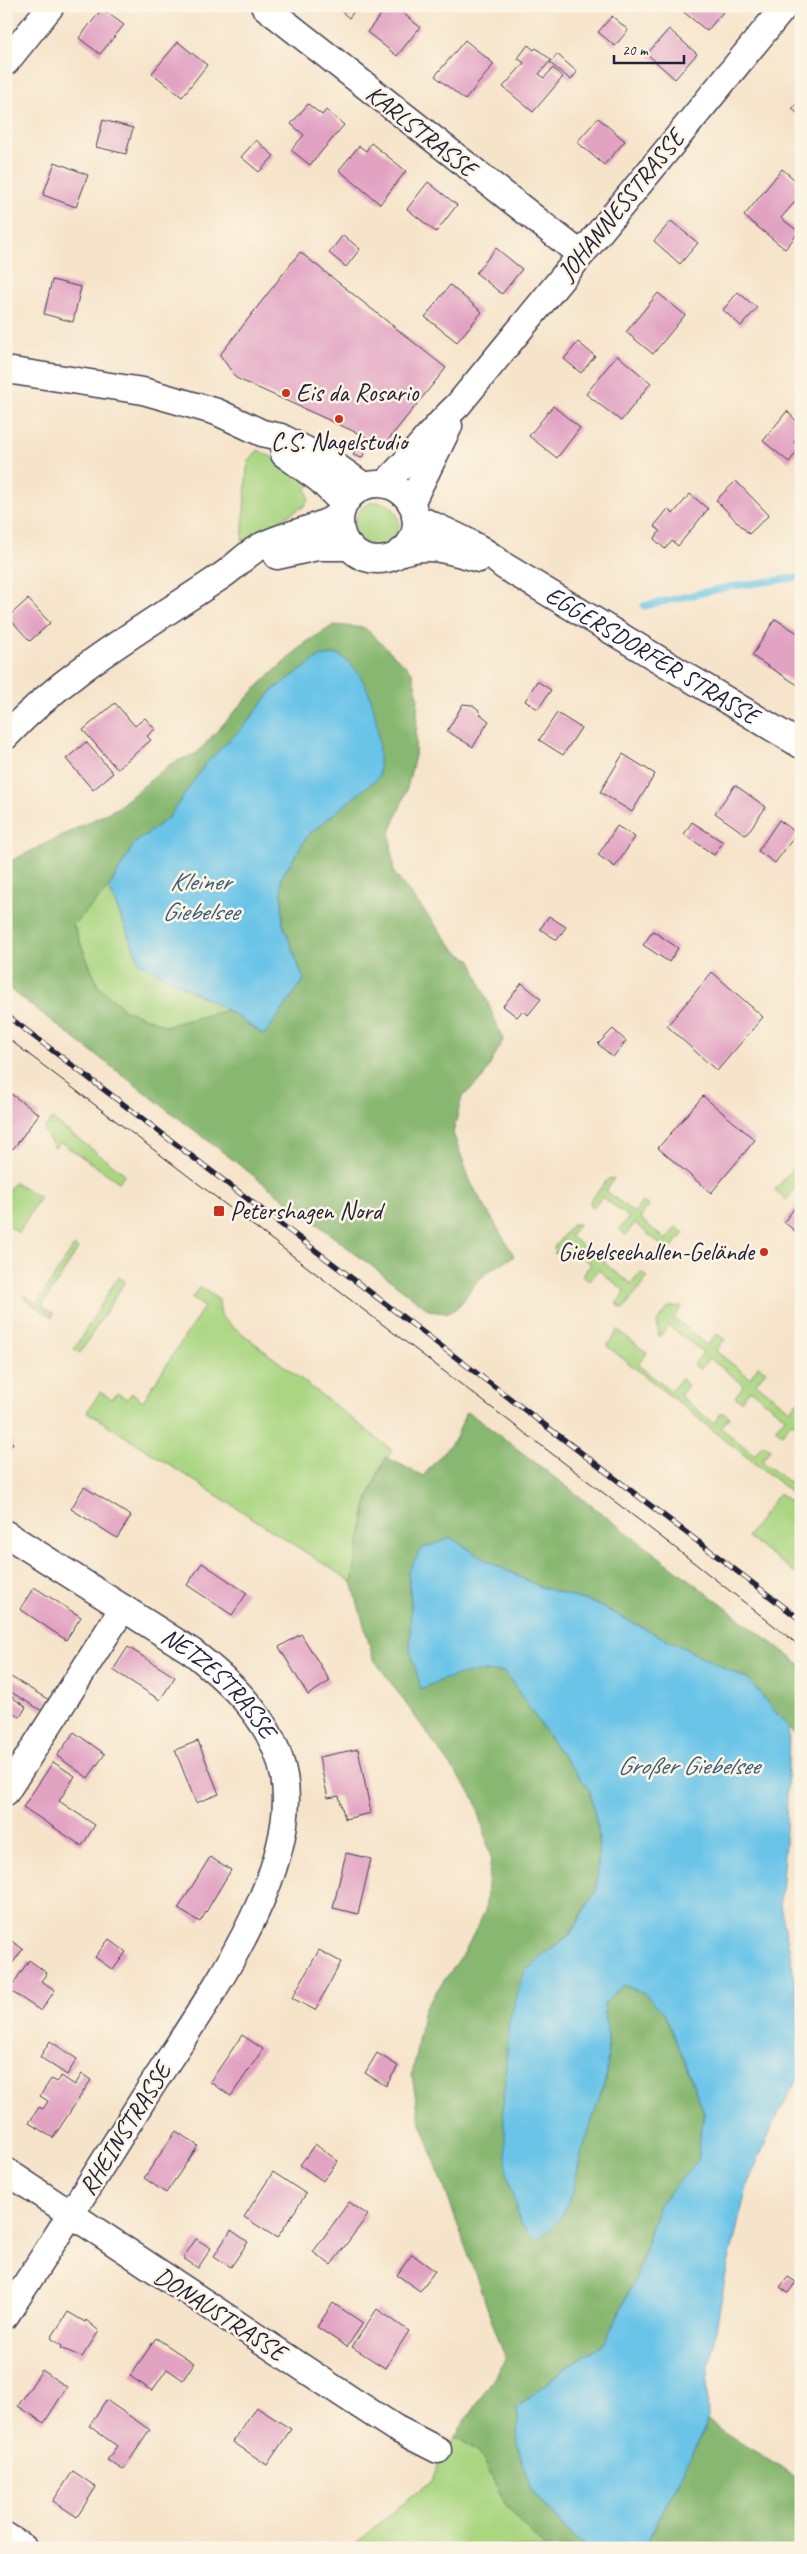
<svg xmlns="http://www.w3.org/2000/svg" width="807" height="2554" viewBox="0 0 807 2554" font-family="Caveat,sans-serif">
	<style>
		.green { fill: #aad682; stroke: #667c5e }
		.forest { fill: #87b770; stroke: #546c56; fill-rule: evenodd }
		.water { fill: #6ac4e8; stroke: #467392 }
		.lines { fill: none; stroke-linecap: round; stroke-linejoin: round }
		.stream { stroke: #6ac4e8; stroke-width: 7 }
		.building { fill: #e2a3c3 }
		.minor-casing { stroke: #423f50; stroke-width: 29 }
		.minor { stroke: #fff; stroke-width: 26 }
		.tram { stroke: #22223b; stroke-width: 1 }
		.rail-casing { stroke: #22223b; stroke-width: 5.5 }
		.rail { stroke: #fcf5e5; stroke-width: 4; stroke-dasharray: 11; stroke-linecap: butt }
		.poi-dot { fill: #c8321e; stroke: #fcf5e5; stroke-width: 2 }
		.labels { text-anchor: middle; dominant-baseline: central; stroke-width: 5; stroke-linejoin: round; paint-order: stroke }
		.street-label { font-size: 25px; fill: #22223b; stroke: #fcf5e5 }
		.poi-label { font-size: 25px; fill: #22223b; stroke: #fcf5e5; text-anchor: start }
		.water-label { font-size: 26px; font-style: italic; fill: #3b5b78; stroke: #fcf5e5 }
	</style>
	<rect width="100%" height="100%" fill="#fcf5e5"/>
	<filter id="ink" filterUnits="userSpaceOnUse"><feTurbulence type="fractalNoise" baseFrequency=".02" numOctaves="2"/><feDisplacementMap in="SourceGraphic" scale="10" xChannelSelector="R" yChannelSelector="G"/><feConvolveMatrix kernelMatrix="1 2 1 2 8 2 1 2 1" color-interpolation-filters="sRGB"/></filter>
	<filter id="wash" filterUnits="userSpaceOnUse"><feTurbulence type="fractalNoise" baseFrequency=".0096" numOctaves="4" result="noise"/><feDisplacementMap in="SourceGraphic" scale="20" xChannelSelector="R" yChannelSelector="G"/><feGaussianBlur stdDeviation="1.12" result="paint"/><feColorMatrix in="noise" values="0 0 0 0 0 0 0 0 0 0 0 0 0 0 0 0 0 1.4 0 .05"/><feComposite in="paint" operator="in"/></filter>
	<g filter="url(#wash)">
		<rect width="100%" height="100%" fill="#f6e4ca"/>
		<path class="green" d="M258,450L284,464L311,485L306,488L309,500L303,507L242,542L247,469L250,459Z
			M355 524a22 22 0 1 1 44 0a22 22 0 1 1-44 0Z
			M109,888L140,963L227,1010L166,1026L125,1010L98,986L73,925Z
			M52,1119L125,1174L119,1182L60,1142L55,1148L43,1130Z
			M801,1159V1182L786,1200L775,1190Z
			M614,1178L606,1191L634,1213L642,1202L649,1206L640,1218L666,1240L676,1227L684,1233L659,1262L653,1257L662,1246L635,1223L626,1235L619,1229L629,1217L602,1197L592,1209L590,1201L608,1179Z
			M14,1182L40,1197L19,1233L6,1224V1194Z
			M573,1224H579L570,1236L597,1257L607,1245L614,1250L604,1263L631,1284L641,1272L648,1277L623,1309L616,1304L625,1291L598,1270L589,1281L582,1276L591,1264L564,1244L555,1254L554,1247Z
			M74,1246L78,1249L42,1306L54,1314L52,1317L23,1298L24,1295L37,1303Z
			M118,1277L125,1281L80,1353L74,1349Z
			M200,1286L219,1300L221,1317L392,1450C364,1486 361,1538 352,1582L87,1412L100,1392L112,1399L117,1393L127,1399L132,1393L143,1401L204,1307L192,1298Z
			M682,1306L674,1318L708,1345L716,1334L725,1339L716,1351L750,1378L758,1366L766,1371L756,1383L790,1410L801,1398V1411L797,1415L801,1418V1429L792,1422L782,1434L775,1429L785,1417L750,1390L741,1401L735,1397L744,1385L709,1358L700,1370L694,1365L703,1352L669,1326L659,1337L657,1322L669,1307Z
			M618,1330L647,1353L638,1365L671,1391L681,1379L688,1385L680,1396L714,1423L722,1412L729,1417L721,1428L755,1455L763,1444L770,1449L762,1461L796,1488L801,1481V1500L607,1346Z
			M779,1493L801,1510V1577L747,1537Z
			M455,2436L479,2452L507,2507L547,2548H350L430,2481Z"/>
		<path class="forest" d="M334,625L365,628L412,672L418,697L415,756L406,792L390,833L394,873L456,951L471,960L503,1040L483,1078L462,1097L453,1133L471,1183L514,1256C504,1263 490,1269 481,1278C462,1295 461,1321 429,1310L6,986V867L11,861L117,808L170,764L197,753L257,687L305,643ZM337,654L379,777L308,835L281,878L283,924L304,980L264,1035L227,1010L166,1026L125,1010L98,986L73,925L109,888L134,844L169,817L274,689L320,657Z
			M466,1412L474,1416L801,1665V1737L789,1728L749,1680L593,1603L538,1586L486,1560L451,1538L408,1572L421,1688L445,1677L480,1671L505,1672L556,1747L590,1791L599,1836L597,1889L569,1935L544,1954L507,2173L515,2197L572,2195L581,2155L607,2074L608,2039L604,2004L623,1985L644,1993L664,2013L681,2052L704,2113L697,2160L659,2205L637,2275L605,2342L563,2370L517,2408L531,2490L578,2541L587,2548H547L539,2542L507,2507L479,2452L455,2436L506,2360L419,2117L412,2076L424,2008L464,1953L485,1911L491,1858L476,1801L373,1658L352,1582L368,1499L386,1457L423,1476L456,1438Z
			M708,2421L801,2481V2548H644Z"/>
		<path class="water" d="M337,654C378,678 380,735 379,777L308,835L281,878L283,924L304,980L264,1035L227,1010L140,963L109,888L134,844L169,817L206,763L245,725L274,689L320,657Z
			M451,1538L486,1560L538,1586L593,1603L749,1680L789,1728L786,1829L780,1905L790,1952L801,2023L800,2073L773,2125L748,2183L726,2273L707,2380L708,2421L644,2548H587L578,2541L531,2490L518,2447L517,2408L563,2370L605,2342L637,2275L659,2205L697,2160L704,2113L681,2052L664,2013L644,1993L623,1985L604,2004L608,2039L607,2074L581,2155L572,2195L561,2217L538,2240L521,2226L507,2173L503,2106L509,2022L524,1973L544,1954L571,1934L597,1889L599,1836L590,1791L556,1747L505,1672C474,1670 449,1675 421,1689L410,1650L411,1601L408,1572L421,1549Z"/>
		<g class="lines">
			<path class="stream" d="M644,606L728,587L801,577"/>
		</g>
		<g id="blocks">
			<path class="building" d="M335,6H358L349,18Z
				M388,6H394L420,27L397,56L367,32Z
				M682,6H728L707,31L680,9Z
				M102,9L124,25L100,54L79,38Z
				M612,16L628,30L615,46L598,32Z
				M669,29L697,54L675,79L647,54Z
				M465,40L494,64L465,100L435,76Z
				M178,42L207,65L182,97L152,73Z
				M528,45L534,50L536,48L551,60L539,74L544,78L553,68L563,77L533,112L503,87L524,63L518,58Z
				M557,54L577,72L571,80L550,63Z
				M801,99V116L792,109Z
				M308,104L322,115L326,110L344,125L310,165L291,150L304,135L291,124Z
				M598,118L625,141L604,165L577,142Z
				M103,120L133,128L126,154L96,147Z
				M256,140L274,156L259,172L241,157Z
				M371,143L406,171L380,204L339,170L359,146L366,151Z
				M55,162L88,175L76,207L43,195Z
				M782,169L801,185V195L781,218L799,232L785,249L744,216Z
				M428,182L457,205L436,232L407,209Z
				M671,221L698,243L680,264L654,241Z
				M343,235L360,249L346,267L329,253Z
				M496,248L522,269L502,294L476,273Z
				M300,252L446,368L384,445L236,378L220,355Z
				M52,280L81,287L73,322L44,314Z
				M450,285L482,312L457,342L425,317Z
				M738,292L757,308L741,326L723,310Z
				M658,293L685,315L653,354L626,332Z
				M578,342L595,356L581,373L564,359Z
				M617,355L651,383L621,421L586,394Z
				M553,406L580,428L557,458L529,436Z
				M787,411L801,426V433L794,442L800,448L789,462L763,441Z
				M356,447L365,451L362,458L353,455Z
				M736,481L769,515L749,534L716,500Z
				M690,494L708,509L678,546L672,541L665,549L654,539L660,531L654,526L668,509L673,514Z
				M28,599L50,623L30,641L8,617Z
				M775,619L801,635V687L752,656Z
				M537,681L551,690L538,709L525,701Z
				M115,703L135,726L145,718L155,729L147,736L151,740L117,769L83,730Z
				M463,704L472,705L478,709L480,714L489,721L473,747L447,731Z
				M557,713L581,728L563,755L539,740Z
				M86,742L113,773L93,790L66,759Z
				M623,754L655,774L632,812L600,792Z
				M735,785L766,807L746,835L715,813Z
				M779,820L797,833L775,863L758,851Z
				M692,822L723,842L714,855L684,834Z
				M617,826L635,837L615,867L598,855Z
				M549,916L566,927L557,940L540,929Z
				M653,931L678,948L669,962L643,945Z
				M712,972L763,1017L717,1071L667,1026Z
				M522,983L541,999L528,1015L523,1010L517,1017L503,1006Z
				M613,1029L626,1041L613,1057L598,1044Z
				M11,1094L39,1114L13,1149L6,1144V1101Z
				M703,1096L755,1140L711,1193L658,1148Z
				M801,1199V1236L784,1222Z
				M6,1438L13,1443L6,1454Z
				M84,1487L131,1516L117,1538L71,1509Z
				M202,1563L247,1593L232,1615L187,1585Z
				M34,1587L81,1617L66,1640L20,1609Z
				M301,1634L330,1681L308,1695L279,1647Z
				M128,1647L175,1677L160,1700L113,1670Z
				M11,1677L49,1700L42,1711L6,1689V1684Z
				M6,1693L26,1707L20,1717L6,1708Z
				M74,1732L105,1754L88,1778L57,1756Z
				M198,1741L219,1794L196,1803L175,1750Z
				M358,1749L371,1813L345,1819L339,1796L328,1798L319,1757Z
				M53,1762L75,1776L59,1801L95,1825L82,1846L23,1807Z
				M346,1853L371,1859L358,1914L333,1908Z
				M210,1857L231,1870L200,1922L178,1909Z
				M6,1937L23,1949L6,1972Z
				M109,1939L126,1952L113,1970L95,1957Z
				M319,1950L341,1962L315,2010L292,1998Z
				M29,1960L47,1973L41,1981L55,1990L41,2011L9,1990Z
				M242,2035L263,2049L231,2096L210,2082Z
				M50,2041L77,2059L67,2075L40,2057Z
				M377,2053L398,2066L386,2086L365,2073Z
				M82,2074L91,2080L53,2138L29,2123L39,2107L43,2109L48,2101L40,2096L51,2079L56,2082L61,2076L75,2085Z
				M176,2131L198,2146L166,2193L144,2178Z
				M315,2144L338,2161L323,2181L300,2165Z
				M273,2172L306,2194L277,2238L244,2217Z
				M349,2202L368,2215L331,2265L313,2252Z
				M231,2230L248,2242L231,2267L214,2256Z
				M196,2239L211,2248L198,2268L183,2258Z
				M412,2254L435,2271L420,2291L397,2275Z
				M788,2277L796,2282L788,2293L780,2287Z
				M333,2303L363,2323L347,2347L317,2327Z
				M377,2309L409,2331L385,2368L352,2347Z
				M68,2312L85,2322L86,2320L99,2331L82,2357L61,2348L62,2346L51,2338Z
				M156,2338L194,2363L183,2380L167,2369L152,2391L130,2376Z
				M42,2370L67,2387L44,2423L18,2406Z
				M106,2400L150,2430L123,2470L107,2460L117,2446L89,2426Z
				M256,2407L291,2429L267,2465L233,2442Z
				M73,2471L96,2487L77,2517L53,2501Z"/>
		</g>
	</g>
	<g filter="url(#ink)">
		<use href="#blocks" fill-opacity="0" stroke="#423f50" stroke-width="1"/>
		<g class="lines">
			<defs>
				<g id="minor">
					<path d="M264,6L580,254"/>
					<path d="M6,62L51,6"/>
					<path d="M6,370L143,391L217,412L262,433L281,437L306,450L333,464L364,486"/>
					<path d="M284,454L320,480L344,504"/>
					<path d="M384,484C411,459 431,430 458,405L785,6"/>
					<circle cx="378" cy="522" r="38"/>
					<path d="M411,503L449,426"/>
					<path id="s1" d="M415,517C447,532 477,543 504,566L801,745"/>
					<path d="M399,553C428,542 451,551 479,559"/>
					<path d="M277,556L317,547H350"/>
					<path d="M6,736C68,670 146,627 220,577C233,569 243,557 256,549C282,533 314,532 340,515"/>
					<path id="s2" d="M6,1534L191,1651C232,1683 274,1722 284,1776C302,1877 194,2018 142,2101C97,2173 52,2244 6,2315"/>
					<path d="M6,1792L123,1608"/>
					<path d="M6,2171L353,2401L395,2428L438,2450"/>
					<path d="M6,2536L24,2548"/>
				</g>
			</defs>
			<use href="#minor" class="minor-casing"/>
			<use href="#minor" class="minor"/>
			<path class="tram" d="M6,1037L669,1543L801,1647"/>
			<defs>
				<path id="rail" d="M6,1015L801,1620"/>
			</defs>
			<use href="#rail" class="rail-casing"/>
			<use href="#rail" class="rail"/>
		</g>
	</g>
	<g class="poi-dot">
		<circle cx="286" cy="393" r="5"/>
		<circle cx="339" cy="419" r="5"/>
		<rect x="213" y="1205" width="12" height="12" rx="2.5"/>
		<circle cx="764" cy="1252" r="5"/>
	</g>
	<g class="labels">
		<g class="street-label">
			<text transform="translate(421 131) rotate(38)">KARLSTRASSE</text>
			<text transform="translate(621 205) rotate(-51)">JOHANNESSTRASSE</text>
			<text stroke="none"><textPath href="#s1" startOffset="275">EGGERSDORFER STRASSE</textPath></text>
			<text stroke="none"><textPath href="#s2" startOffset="261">NETZESTRASSE</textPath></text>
			<text transform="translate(125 2129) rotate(-58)">RHEINSTRASSE</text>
			<text transform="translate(220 2314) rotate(33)">DONAUSTRASSE</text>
		</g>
		<g class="poi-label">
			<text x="296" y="393">Eis da Rosario</text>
			<text x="339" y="442" text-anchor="middle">C.S. Nagelstudio</text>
			<text x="230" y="1211">Petershagen Nord</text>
			<text x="754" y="1252" text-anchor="end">Giebelseehallen-Gelände</text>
		</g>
		<g class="water-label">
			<text x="200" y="881">Kleiner<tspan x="200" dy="30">Giebelsee</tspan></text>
			<text x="688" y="1765">Großer Giebelsee</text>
		</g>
	</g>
	<rect width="807" height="2554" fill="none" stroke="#fcf5e5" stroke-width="25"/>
	<path d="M614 55v8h70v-8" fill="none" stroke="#22223b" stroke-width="2.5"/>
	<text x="622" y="55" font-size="15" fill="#22223b" stroke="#fcf5e5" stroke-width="4" paint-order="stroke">20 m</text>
</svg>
